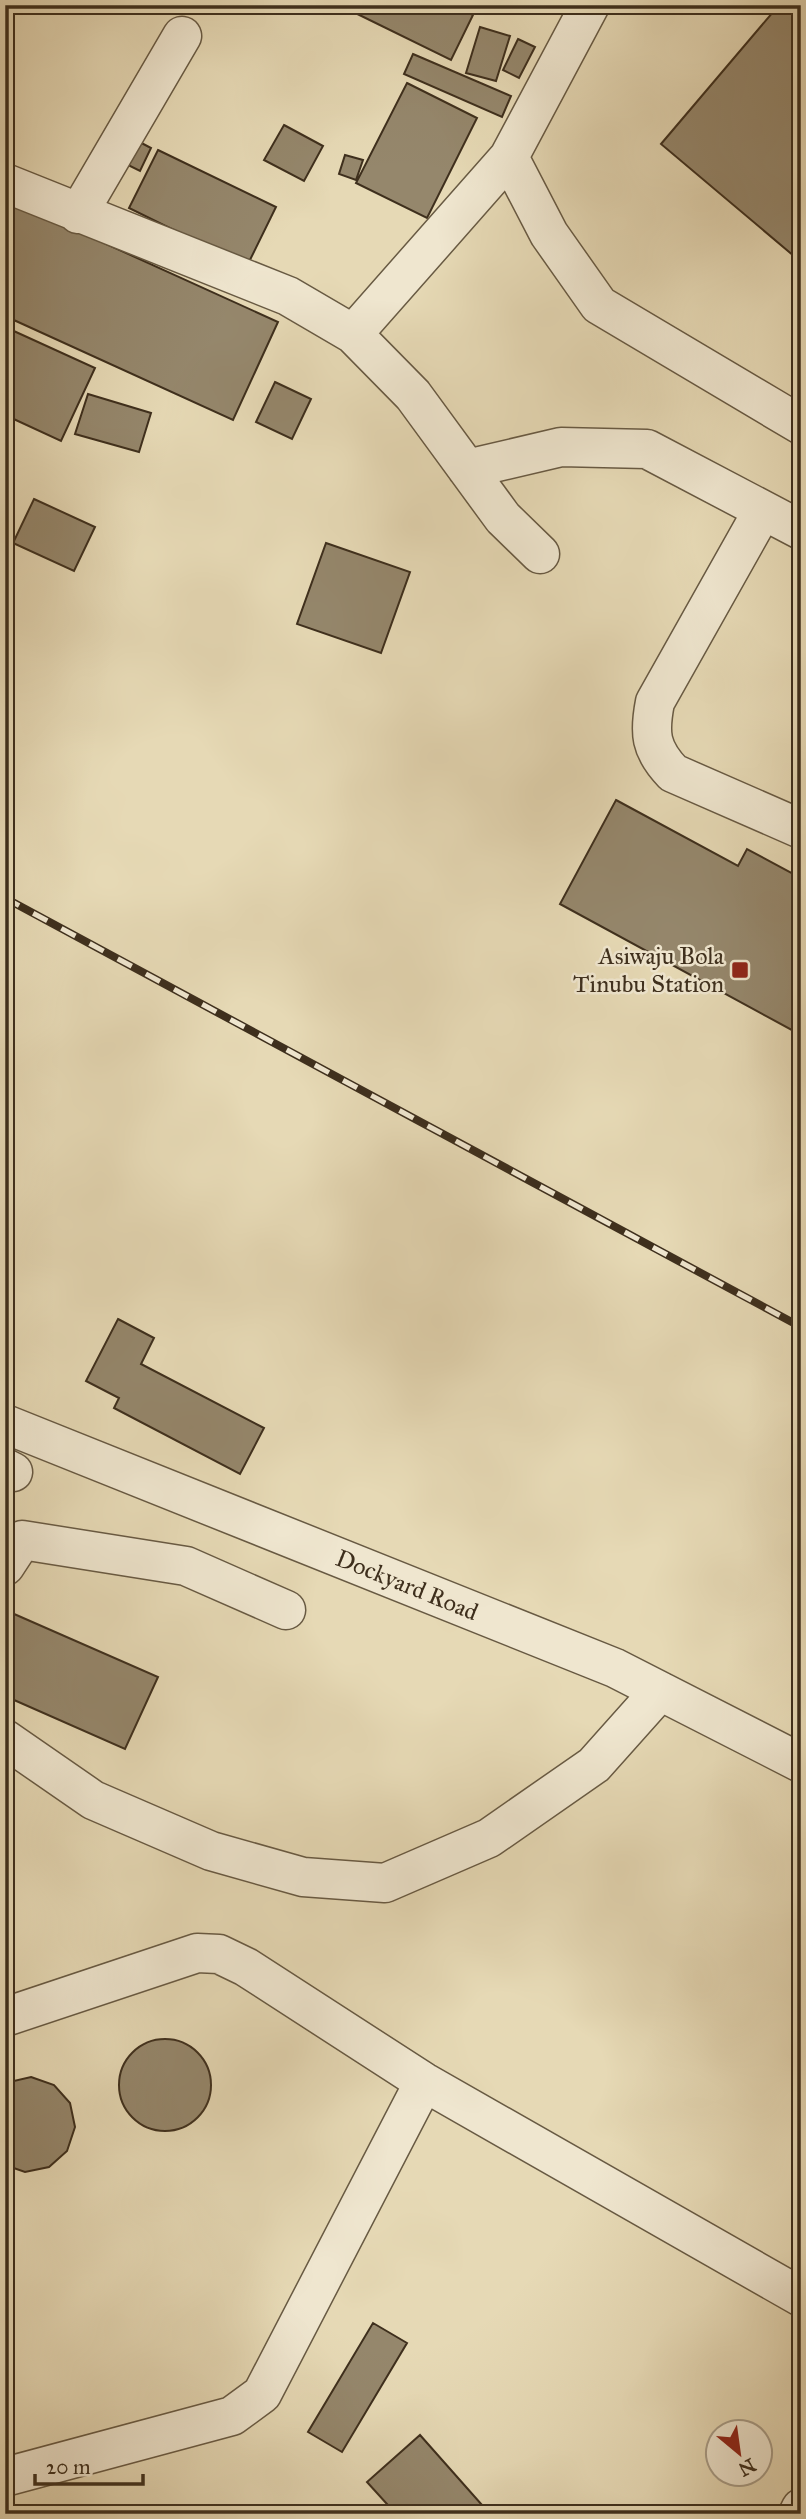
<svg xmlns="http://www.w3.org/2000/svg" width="806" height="2519" viewBox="0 0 806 2519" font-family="'IM FELL Great Primer',serif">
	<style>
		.building { fill: #95876c; stroke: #3e2f1d; stroke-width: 2 }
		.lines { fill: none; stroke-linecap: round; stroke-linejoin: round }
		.minor-casing { stroke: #685a43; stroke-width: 41 }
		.minor { stroke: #efe6cf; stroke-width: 38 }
		.rail-casing { stroke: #3e2f1d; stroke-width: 8 }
		.rail { stroke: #efe6cf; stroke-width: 5; stroke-dasharray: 16; stroke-linecap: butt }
		.poi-dot { fill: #8f2418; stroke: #efe6cf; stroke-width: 2.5 }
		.labels { text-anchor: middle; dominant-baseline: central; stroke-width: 5; stroke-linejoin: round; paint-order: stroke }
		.poi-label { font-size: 24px; fill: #3e2f1d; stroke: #efe6cf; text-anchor: end }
		.street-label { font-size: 24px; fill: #3e2f1d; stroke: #efe6cf }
	</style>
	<rect width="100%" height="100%" fill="#e6d9b5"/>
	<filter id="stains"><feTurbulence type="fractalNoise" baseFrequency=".00286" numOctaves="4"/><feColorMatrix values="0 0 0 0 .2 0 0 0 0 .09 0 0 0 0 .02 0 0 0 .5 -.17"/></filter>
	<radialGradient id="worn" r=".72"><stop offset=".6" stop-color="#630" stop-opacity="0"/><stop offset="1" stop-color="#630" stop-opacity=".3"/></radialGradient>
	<path class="building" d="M339,5H452L473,15L451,60Z
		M779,5H801V262L661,144Z
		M480,27L510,36L496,81L466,73Z
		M518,39L535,47L519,78L503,70Z
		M413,54L511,96L502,117L404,74Z
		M407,83L477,118L427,218L356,183Z
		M284,125L323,146L304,181L264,160Z
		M132,138L151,148L140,171L120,161Z
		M158,150L276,207L247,266L129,208Z
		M345,155L363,160L356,180L339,174Z
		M5,198L278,322L233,420L5,316Z
		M5,327L95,368L61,441L5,415Z
		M275,382L311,399L292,439L256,422Z
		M88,394L151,413L139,452L75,434Z
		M34,499L95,527L74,571L13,543Z
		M326,543L410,572L381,653L297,624Z
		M616,800L738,866L747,849L801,878V1035L560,904Z
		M118,1319L154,1338L141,1364L264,1428L240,1474L114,1408L119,1398L86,1381Z
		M5,1610L158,1677L125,1749L5,1696Z
		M119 2085a46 46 0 1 1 92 0a46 46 0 1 1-92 0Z
		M31,2077L54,2085L70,2103L75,2127L67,2151L49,2167L25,2172L5,2165V2083Z
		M373,2323L407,2343L342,2452L308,2432Z
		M420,2435L490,2514H396L367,2482Z"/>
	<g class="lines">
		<defs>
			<path id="minor" d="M509,157L549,234L599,305L801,425
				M5,183L288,296L353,334L413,395L503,518L540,554
				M78,214L182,36
				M353,334L509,157L590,5
				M467,469L561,447L647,449L801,530
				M763,510L655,702C649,733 650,749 673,773L801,829
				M5,1424L615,1668L801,1763
				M5,1468L13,1472
				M5,1566L22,1540L186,1566L286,1610
				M5,1739L93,1800L211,1851L303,1877L385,1883L489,1838L594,1765L660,1691
				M5,2017L197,1953L219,1954L246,1967L424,2082L801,2297
				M5,2477L232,2416L262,2394L424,2082
				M798,2514L801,2508"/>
		</defs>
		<use href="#minor" class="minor-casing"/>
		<use href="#minor" class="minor"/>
		<defs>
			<path id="rail" d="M5,898L801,1327"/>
		</defs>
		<use href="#rail" class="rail-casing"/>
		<use href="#rail" class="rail"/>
	</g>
	<rect class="poi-dot" x="731" y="961" width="18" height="18" rx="3.5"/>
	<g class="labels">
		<g class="poi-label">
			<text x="724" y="956">Asiwaju Bola<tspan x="724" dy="28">Tinubu Station</tspan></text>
		</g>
		<g class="street-label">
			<text transform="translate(407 1585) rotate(22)">Dockyard Road</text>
		</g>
	</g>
	<rect width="806" height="2519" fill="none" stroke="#e6d9b5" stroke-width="28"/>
	<rect x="7" y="7" width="792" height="2505" fill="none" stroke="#3e2f1d" stroke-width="3.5"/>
	<rect x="14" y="14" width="778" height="2491" fill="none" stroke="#3e2f1d" stroke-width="2"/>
	<g transform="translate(739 2453) rotate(151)"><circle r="33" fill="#efe6cf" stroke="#a89d88" stroke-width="2"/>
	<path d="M0-5L12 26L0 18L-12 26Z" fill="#8f2418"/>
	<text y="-10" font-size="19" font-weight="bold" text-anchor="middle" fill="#3e2f1d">N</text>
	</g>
	<path d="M35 2474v10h108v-10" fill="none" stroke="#3e2f1d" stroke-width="3.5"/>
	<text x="46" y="2474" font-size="21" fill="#3e2f1d" stroke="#efe6cf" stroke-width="5" paint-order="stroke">20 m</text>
	<rect width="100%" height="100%" filter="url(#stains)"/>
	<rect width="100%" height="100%" fill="url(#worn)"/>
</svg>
